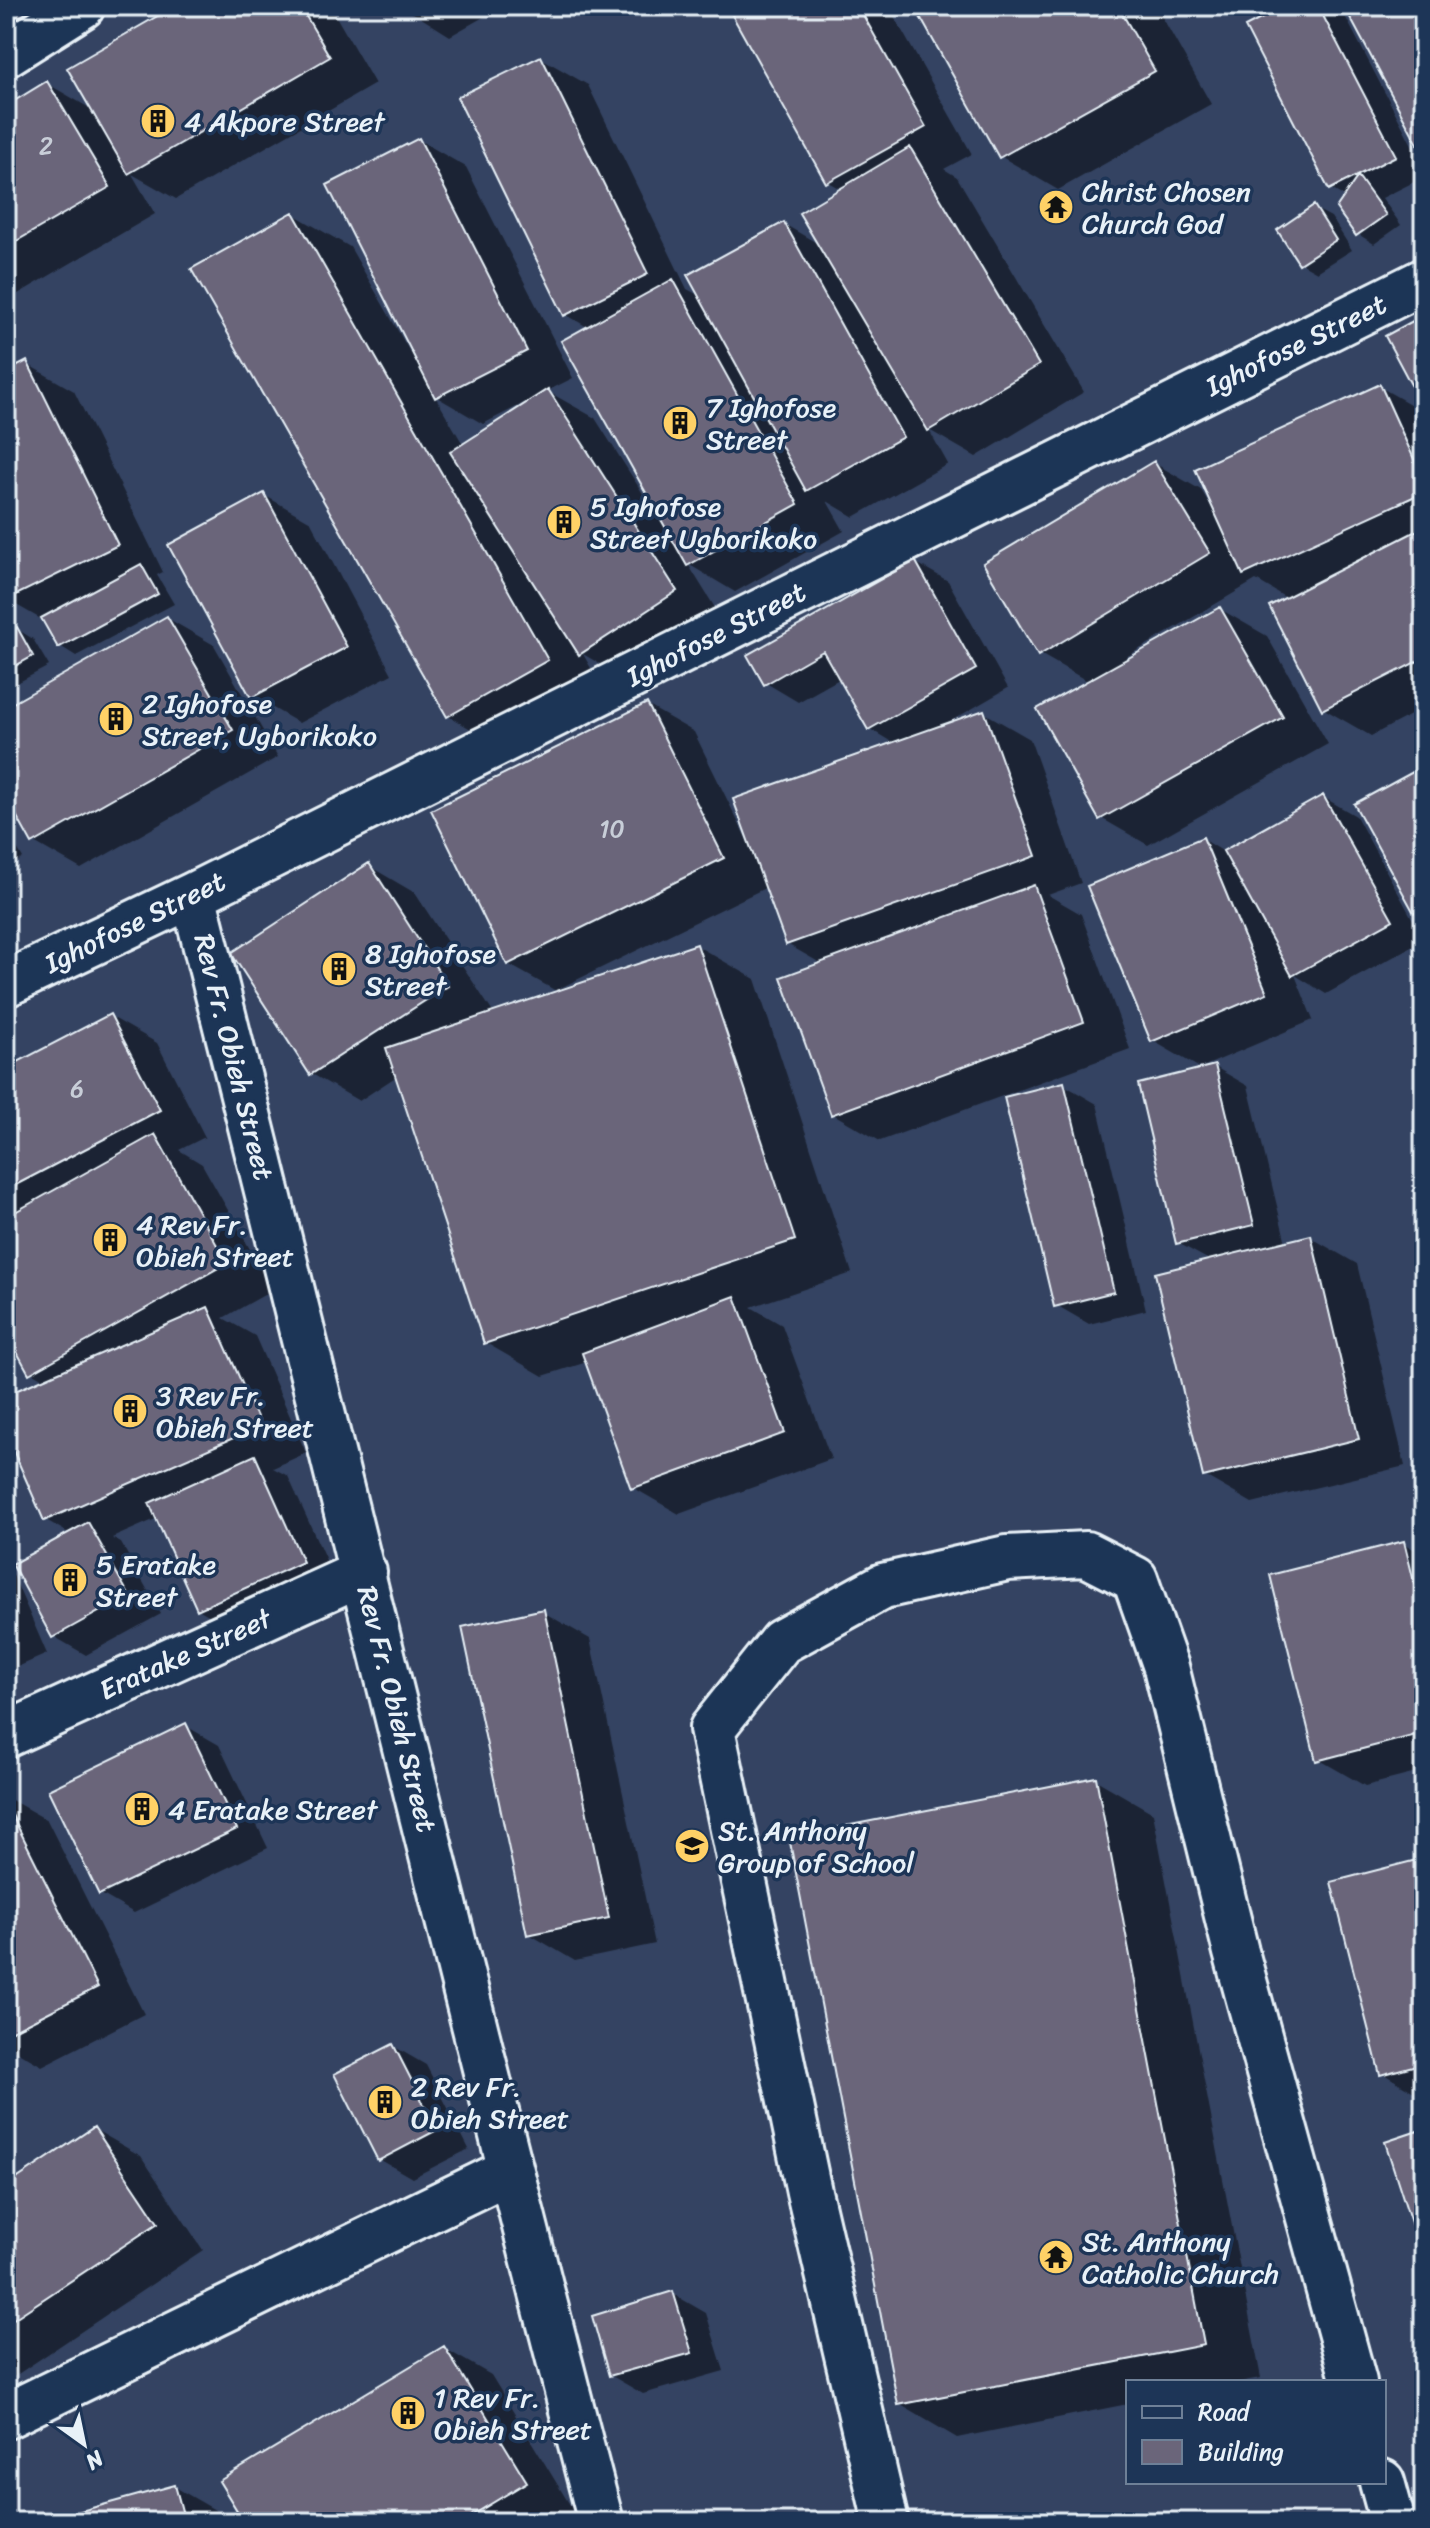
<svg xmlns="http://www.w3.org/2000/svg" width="1430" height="2528" viewBox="0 0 1430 2528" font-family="Sriracha,sans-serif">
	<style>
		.shadow { fill: #0007; fill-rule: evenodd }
		.building { fill: #6a657a; stroke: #e8f1f8; stroke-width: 2 }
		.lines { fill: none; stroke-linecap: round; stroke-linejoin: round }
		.minor-casing { stroke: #e8f1f8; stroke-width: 50 }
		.minor { stroke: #1d3557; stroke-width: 44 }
		.labels { text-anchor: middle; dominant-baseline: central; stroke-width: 7; stroke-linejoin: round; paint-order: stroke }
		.number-label { font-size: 24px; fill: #c8ced8 }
		.poi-label { font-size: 28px; fill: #e8f1f8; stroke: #1d3557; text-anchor: start }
		.street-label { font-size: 28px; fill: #e8f1f8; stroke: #1d3557 }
	</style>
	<rect width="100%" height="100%" fill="#344362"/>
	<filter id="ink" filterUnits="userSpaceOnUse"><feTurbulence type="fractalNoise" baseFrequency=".0125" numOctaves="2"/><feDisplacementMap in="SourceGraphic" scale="16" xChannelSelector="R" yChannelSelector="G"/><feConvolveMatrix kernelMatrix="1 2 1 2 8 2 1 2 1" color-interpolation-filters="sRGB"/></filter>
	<g filter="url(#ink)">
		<path class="shadow" d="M179,6H330L375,84L176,199L132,174L155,214L6,301V108L48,84L93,110Z
			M402,6H503L450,36Z
			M729,6H888L972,154L944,169L957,177L1084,392L976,457L929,430L948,464L854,517L827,501L844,531L735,592L688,564L722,619L627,680L583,654L605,693L506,749L448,716L293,214L350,247L410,352L413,350L419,140L466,167L573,378L547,391L595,418L659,519L662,518L589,328L565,314L541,58L588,85L687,289L702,297L784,224L820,245L842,190L828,182ZM435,396L483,424L528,401L530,403L464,446Z
			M916,6H1156L1211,104L1058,190L1000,156Z
			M1290,6H1330L1344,14L1424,168V177L1382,198L1401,225L1374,244L1358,234L1345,197L1331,189Z
			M1314,208L1331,217L1352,250L1317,272L1301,263Z
			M27,364L74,391L163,572L157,575L174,604L76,656L60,646L46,622L6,599V374Z
			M1380,387L1424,412V708L1371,736L1324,709L1288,599L1256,580L1126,657L1128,660L1220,609L1267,636L1328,744L1148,845L1101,818L1089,682L1040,654L1154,463L1201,490L1212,508Z
			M264,495L311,522L392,674L299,723L252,696Z
			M915,562L948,581L1008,688L949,722L983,712L1030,739L1081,883L1048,895L1081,914L1130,1049L880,1141L833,1114L822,964L787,944L767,887L558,989L697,946L755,979L852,1273L751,1307L782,1325L831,1459L679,1514L632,1487L587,1362L543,1376L486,1343L397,1076L359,1101L312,1074L369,866L415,893L494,1014L558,992L508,964L647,705L694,732L747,840L895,744L870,729L841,678L798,702L766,683Z
			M167,618L214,645L278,757L81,869L34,842L6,793V710Z
			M17,629L33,639L49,666L6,689V635Z
			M1424,768V917L1415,912Z
			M1323,797L1356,816L1424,940L1326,994L1295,975L1313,1020L1200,1068L1153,1041L1203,839L1224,852Z
			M6,829L23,858L6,869Z
			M110,1016L157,1043L205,1137L179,1150L202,1164L273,1290L223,1318L255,1336L306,1453L273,1468L288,1476L335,1580L231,1628L198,1609L158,1518L112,1538L121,1543L161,1614L86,1655L53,1636L70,1534L46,1520L6,1429V1398L45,1380L31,1372L6,1328V1070Z
			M1215,1067L1248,1086L1286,1243L1310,1237L1357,1264L1405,1466L1252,1503L1205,1476L1211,1261L1178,1243Z
			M1064,1085L1097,1104L1146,1310L1089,1324L1056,1305Z
			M1403,1543L1424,1555V1771L1365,1786L1318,1759Z
			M6,1559L47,1654L6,1672Z
			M543,1612L590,1639L655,1944L575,1961L529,1934Z
			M186,1726L219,1745L268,1848L134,1913L101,1894Z
			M1096,1780L1153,1813L1261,2378L1238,2382H1128V2404L957,2438L899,2404Z
			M6,1797L47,1820L144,2014L42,2066L6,2045Z
			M1424,1860V2098L1382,2073Z
			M393,2046L426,2065L469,2149L412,2178L379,2159Z
			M94,2129L141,2156L203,2250L6,2382V2188Z
			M673,2294L706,2313L724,2371L643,2394L610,2375Z
			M444,2348L491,2375L573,2510L552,2522H246Z
			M175,2487L222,2514L224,2522H49Z"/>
		<path class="building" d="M175,6H300L330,57L128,174L67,68Z
			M727,6H858L926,127L826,183Z
			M914,6H1118L1155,71L999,158Z
			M1286,6H1318L1396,156L1329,190L1245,27Z
			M1344,6H1424V148L1421,150Z
			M541,56L648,274L564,316L457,97Z
			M47,81L110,187L6,247V106Z
			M419,138L527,351L435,398L327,185Z
			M910,147L1039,365L928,431L799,213Z
			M1358,176L1386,215L1356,236L1336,208Z
			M1314,205L1336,240L1299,264L1277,230Z
			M293,212L548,660L447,717L191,269Z
			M784,222L903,437L806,491L687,275Z
			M673,279L798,504L687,566L561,341Z
			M1424,315V409L1385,336Z
			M27,361L118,545L6,600V372Z
			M1380,384L1424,481V492L1243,575L1195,469Z
			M548,389L677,591L579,655L450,452Z
			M1154,461L1210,553L1038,656L983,563Z
			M264,493L347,647L251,698L168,545Z
			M1424,527V658L1322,710L1269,606Z
			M915,560L976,669L868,730L823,651L764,685L747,655Z
			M141,564L158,594L58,648L41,618Z
			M1220,607L1283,717L1099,820L1037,709Z
			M167,616L233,730L32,844L6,797V707Z
			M17,627L33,656L6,671V633Z
			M647,703L724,858L507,965L431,810Z
			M984,710L1036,856L786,945L733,799Z
			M1424,766V908L1414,913L1354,804Z
			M1323,795L1393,920L1292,976L1223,851Z
			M1203,837L1267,993L1151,1042L1087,886Z
			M369,863L448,986L310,1075L231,953Z
			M1034,885L1084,1022L831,1115L781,977Z
			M697,944L795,1240L484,1344L386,1048Z
			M110,1014L160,1110L6,1190V1068Z
			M1215,1065L1254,1225L1176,1244L1138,1084Z
			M1064,1082L1114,1292L1054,1307L1004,1097Z
			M155,1134L227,1263L29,1374L6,1332V1217Z
			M1311,1235L1359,1439L1203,1477L1155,1273Z
			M735,1296L785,1433L631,1489L582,1353Z
			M208,1307L261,1426L44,1521L6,1434V1395Z
			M255,1455L303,1562L197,1610L149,1503Z
			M88,1522L129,1595L52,1638L12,1564Z
			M1404,1541L1424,1622V1733L1316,1761L1270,1575Z
			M544,1609L609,1918L527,1935L462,1627Z
			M186,1723L237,1829L99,1895L48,1790Z
			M1096,1777L1204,2345L898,2405L789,1837Z
			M6,1803L98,1987L6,2034Z
			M1424,1858V2063L1380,2075L1331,1882Z
			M393,2044L437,2130L378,2161L334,2074Z
			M94,2127L158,2223L6,2324V2186Z
			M1424,2129V2263L1385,2142Z
			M673,2291L692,2353L609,2376L592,2316Z
			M444,2346L527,2482L461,2522H244L219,2481Z
			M175,2485L185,2522H41Z"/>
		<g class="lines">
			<defs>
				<path id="minor" d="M6,54L82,6
					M193,895C330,1437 460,1981 601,2522
					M6,984L193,895L1424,281
					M6,1735L364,1572
					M6,2416L509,2171
					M1382,2482L1393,2522
					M886,2522L809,2192L712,1729L781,1642L883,1586L1007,1558L1086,1554L1135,1579L1166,1667L1236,1952L1354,2382"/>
			</defs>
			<use href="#minor" class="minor-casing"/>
			<use href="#minor" class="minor"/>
		</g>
	</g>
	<defs>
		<symbol id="building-disc" viewBox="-11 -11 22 22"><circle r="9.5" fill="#ffd166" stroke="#1d3557"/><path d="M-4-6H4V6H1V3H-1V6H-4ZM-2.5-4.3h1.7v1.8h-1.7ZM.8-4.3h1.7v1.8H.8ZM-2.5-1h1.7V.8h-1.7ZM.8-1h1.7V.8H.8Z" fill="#111"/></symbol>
		<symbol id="temple-disc" viewBox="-11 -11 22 22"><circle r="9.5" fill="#ffd166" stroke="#1d3557"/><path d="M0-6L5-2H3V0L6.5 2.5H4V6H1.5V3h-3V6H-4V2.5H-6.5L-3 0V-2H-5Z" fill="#111"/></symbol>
		<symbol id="school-disc" viewBox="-11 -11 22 22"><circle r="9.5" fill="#ffd166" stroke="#1d3557"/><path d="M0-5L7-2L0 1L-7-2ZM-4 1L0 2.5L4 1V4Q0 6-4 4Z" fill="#111"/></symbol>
	</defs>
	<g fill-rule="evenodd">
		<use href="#building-disc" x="138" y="101" width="40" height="40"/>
		<use href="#temple-disc" x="1036" y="187" width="40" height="40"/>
		<use href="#building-disc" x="660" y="403" width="40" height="40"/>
		<use href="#building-disc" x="544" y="502" width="40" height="40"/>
		<use href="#building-disc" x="96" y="699" width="40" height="40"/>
		<use href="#building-disc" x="319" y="949" width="40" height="40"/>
		<use href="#building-disc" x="90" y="1220" width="40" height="40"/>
		<use href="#building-disc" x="110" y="1391" width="40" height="40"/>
		<use href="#building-disc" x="50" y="1560" width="40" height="40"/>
		<use href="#building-disc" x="122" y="1789" width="40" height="40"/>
		<use href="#school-disc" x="672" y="1826" width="40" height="40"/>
		<use href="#building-disc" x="365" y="2082" width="40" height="40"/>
		<use href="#temple-disc" x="1036" y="2237" width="40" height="40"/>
		<use href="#building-disc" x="388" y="2393" width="40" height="40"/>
	</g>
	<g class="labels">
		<g class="number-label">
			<text x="46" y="146">2</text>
			<text x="612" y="829">10</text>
			<text x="77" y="1089">6</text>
		</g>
		<g class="poi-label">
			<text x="184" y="121">4 Akpore Street</text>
			<text x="1082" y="191">Christ Chosen<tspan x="1082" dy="32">Church God</tspan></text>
			<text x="706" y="407">7 Ighofose<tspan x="706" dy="32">Street</tspan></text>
			<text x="590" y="506">5 Ighofose<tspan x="590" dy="32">Street Ugborikoko</tspan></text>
			<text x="142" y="703">2 Ighofose<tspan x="142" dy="32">Street, Ugborikoko</tspan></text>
			<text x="365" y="953">8 Ighofose<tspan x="365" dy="32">Street</tspan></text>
			<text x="136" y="1224">4 Rev Fr.<tspan x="136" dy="32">Obieh Street</tspan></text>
			<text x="156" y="1395">3 Rev Fr.<tspan x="156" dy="32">Obieh Street</tspan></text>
			<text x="96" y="1564">5 Eratake<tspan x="96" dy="32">Street</tspan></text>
			<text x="168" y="1809">4 Eratake Street</text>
			<text x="718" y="1830">St. Anthony<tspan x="718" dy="32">Group of School</tspan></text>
			<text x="411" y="2086">2 Rev Fr.<tspan x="411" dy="32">Obieh Street</tspan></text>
			<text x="1082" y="2241">St. Anthony<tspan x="1082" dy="32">Catholic Church</tspan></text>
			<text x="434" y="2397">1 Rev Fr.<tspan x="434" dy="32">Obieh Street</tspan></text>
		</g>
		<g class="street-label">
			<text transform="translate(1296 345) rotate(-26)">Ighofose Street</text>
			<text transform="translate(716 634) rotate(-27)">Ighofose Street</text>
			<text transform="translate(135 922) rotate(-26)">Ighofose Street</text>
			<text transform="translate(234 1057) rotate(76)">Rev Fr. Obieh Street</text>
			<text transform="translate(185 1654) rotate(-24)">Eratake Street</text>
			<text transform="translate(397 1709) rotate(76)">Rev Fr. Obieh Street</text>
		</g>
	</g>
	<rect width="1430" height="2528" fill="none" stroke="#1d3557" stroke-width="32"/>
	<rect x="16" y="16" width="1398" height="2496" fill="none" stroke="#e8f1f8" stroke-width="3" filter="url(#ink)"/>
	<rect x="1126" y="2380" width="260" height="104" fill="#1d3557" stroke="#6e8097" stroke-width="2"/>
	<rect x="1142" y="2406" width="40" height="12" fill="#1d3557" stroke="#6e8097" stroke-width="2"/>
	<text x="1198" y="2420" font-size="24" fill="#e8f1f8">Road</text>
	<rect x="1142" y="2440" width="40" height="24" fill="#6a657a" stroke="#6e8097" stroke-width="2"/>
	<text x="1198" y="2460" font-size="24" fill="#e8f1f8">Building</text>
	<g transform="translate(84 2444) rotate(147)" stroke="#1d3557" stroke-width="6" paint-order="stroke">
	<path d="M0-6L14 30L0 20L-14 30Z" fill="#e8f1f8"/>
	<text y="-12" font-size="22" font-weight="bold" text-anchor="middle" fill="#e8f1f8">N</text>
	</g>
</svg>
